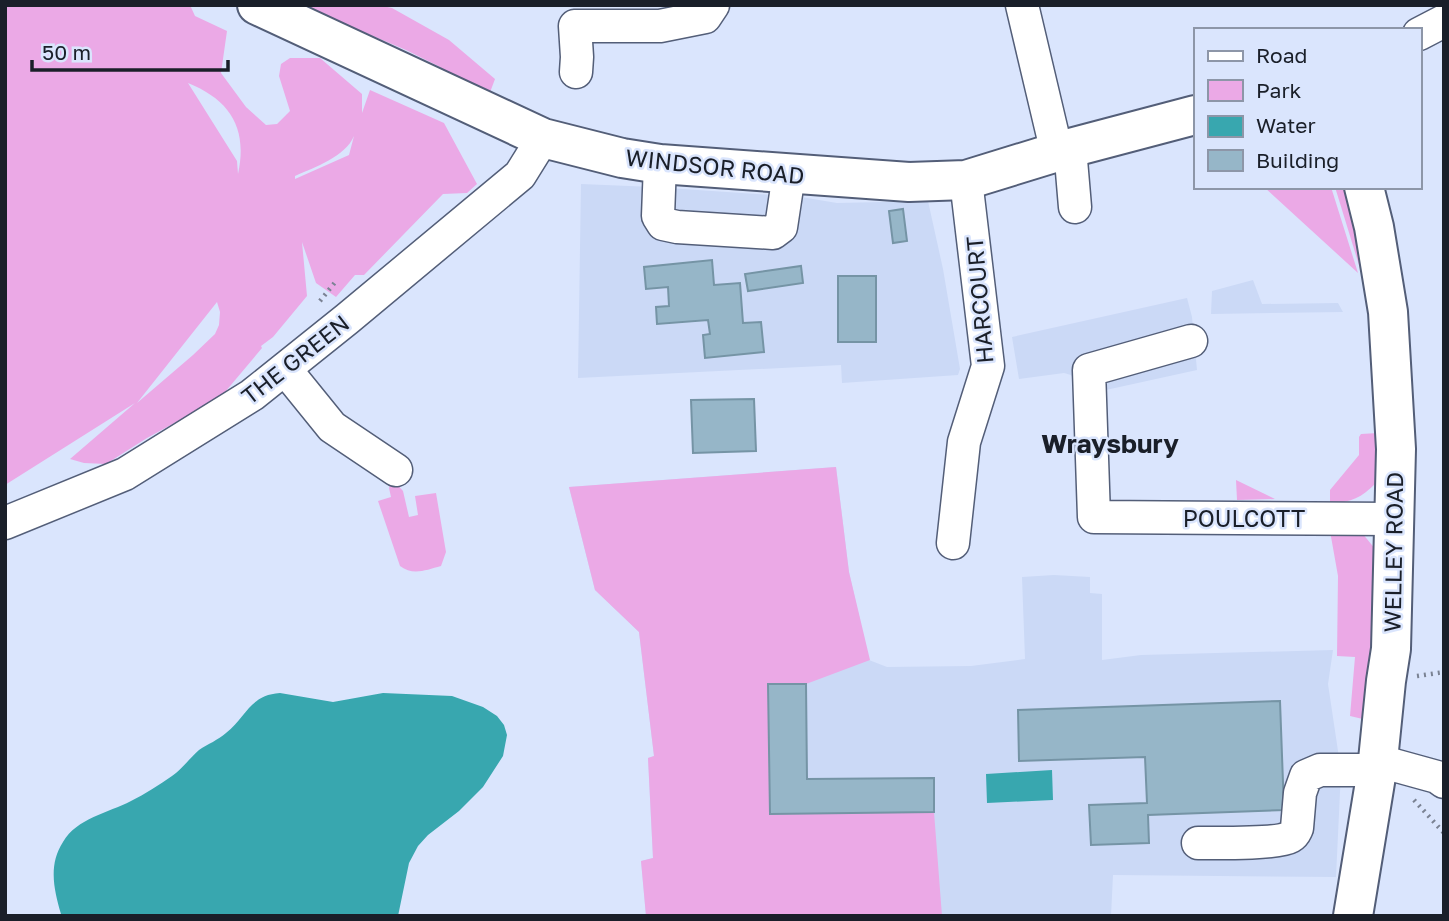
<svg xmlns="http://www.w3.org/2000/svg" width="1449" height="921" viewBox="0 0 1449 921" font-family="'Golos Text',sans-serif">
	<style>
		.built { fill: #cbd9f6 }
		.green { fill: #eba9e6; fill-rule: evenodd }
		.water { fill: #38a7af }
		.building { fill: #96b6c8; stroke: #7594a5; stroke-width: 2 }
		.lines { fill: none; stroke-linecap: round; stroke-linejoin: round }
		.minor-casing { stroke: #535e78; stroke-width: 35 }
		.major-casing { stroke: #535e78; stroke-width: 42 }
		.path { stroke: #7a8293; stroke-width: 4.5; stroke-dasharray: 2 5; stroke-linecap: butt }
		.minor { stroke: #fff; stroke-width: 32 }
		.major { stroke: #fff; stroke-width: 38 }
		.labels { text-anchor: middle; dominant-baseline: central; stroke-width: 5; stroke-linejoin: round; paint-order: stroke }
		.street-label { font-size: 23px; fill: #1a1f29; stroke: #dae5fd }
		.quarter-label { font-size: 26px; font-weight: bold; fill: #1a1f29; stroke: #dae5fd }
	</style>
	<rect width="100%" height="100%" fill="#dae5fd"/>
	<path class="built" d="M581,184L653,187L801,197L837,203L928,201L943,269L960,369L958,375L842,383L841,365L578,378Z
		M1253,280L1262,304L1338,303L1343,312L1211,314L1212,291Z
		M1187,298L1192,317L1197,370L1083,395L1071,375L1064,373L1019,379L1012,337Z
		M836,467L849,572L869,660L887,667L971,666L1025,659L1022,577L1054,575L1090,577V593L1102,594V660L1141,655L1333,650L1328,684L1341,771L1336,877L1113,875L1111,916H646L641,861L653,858L648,758L654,756L639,632L595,590L569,487Z"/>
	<path class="green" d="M5,5H190L195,16L227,31L221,73L246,107L266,125L277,124L290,111L279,76L281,64L290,58H320L362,94V113L370,90L444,123L477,184L467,193L443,194L364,275H355L336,297L316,283L302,242L307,296L273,337L261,346L262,348L220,398L147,438L106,464L84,463L70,459L135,403L5,485ZM188,83C230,100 248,128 238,174L237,161ZM354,136L349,155L295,179V176C315,167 345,157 354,136ZM217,302L220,312L219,325L215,334L193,355L137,403Z
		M299,5H378L392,8L449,40L495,79L489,95L471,90L440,67L406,50Z
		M1264,187H1331L1358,273Z
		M1335,187H1350L1369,274L1362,275Z
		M1378,433L1377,482C1360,499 1353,501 1330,504V490L1359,455V437L1361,434Z
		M836,467L849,572L870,660L806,684H768L770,814L934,812L942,916H646L641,861L653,858L648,758L654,756L639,632L595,590L569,487Z
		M1236,480L1275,499L1237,500Z
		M395,482L403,491L409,517L418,515L415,496L436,493L446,552L441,566C426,570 413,576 400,566L378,501L391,497L389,488L391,483Z
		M1330,531L1362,533L1381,556L1367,720L1350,716L1355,657L1337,656L1338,576Z"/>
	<path class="water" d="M280,693L333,702L383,693L452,696L483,707L497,716L504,725L507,735L503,756L483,787L459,811L428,835L418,846L409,863L398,916H63L61,914C54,890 48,865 63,842C77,818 108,813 131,801C145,794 159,785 172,776C182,769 190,758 199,750C208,744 218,740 226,733C247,716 250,695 280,693Z
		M1052,770L1053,800L987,803L986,774Z"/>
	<path class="building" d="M903,209L907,241L893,243L889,211Z
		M712,260L714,285L740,283L743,323L761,322L764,352L705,358L703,335L710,334L708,320L657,324L656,307L669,306L668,287L646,289L644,267Z
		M801,266L803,283L748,291L745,274Z
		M838,276H876V342H838Z
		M754,399L756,451L693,453L691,400Z
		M768,684H806L807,779L934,778V812L770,814Z
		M1280,701L1284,810L1148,815L1149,843L1091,845L1089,805L1147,803L1145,757L1019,761L1018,710Z"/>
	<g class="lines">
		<defs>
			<path id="minor" d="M1022,5L1057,153
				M1419,34L1444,21
				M576,72L577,57L575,26H660L705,17L713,5
				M1070,148L1075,207
				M660,164L658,216L663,224L677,227L773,233L781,227L789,174
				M1191,341L1089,370L1094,517L1394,519
				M285,369L332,427L396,470
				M5,523L125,474L252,395L347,319L520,175L543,138
				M953,543L964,442L988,366L966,180
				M1379,761L1437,777L1444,782
				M1198,843C1216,843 1278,844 1290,837C1295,834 1295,832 1297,828L1300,793L1306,776L1320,770H1377"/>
			<path id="major" d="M257,5L543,138L622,158L660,164L909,182L966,180L1070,148L1195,115
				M1353,916L1377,770L1386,681L1391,649L1396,449L1388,312L1374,227L1364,187"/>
		</defs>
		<use href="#minor" class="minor-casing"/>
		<use href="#major" class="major-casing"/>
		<path class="path" d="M320,301L336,281
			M1417,676L1444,672
			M1414,800L1444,833"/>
		<use href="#minor" class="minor"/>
		<use href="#major" class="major"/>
	</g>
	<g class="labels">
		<g class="street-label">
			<text transform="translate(715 166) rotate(6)">WINDSOR ROAD</text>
			<text transform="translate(979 300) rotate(-95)">HARCOURT</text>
			<text transform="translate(295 359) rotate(-38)">THE GREEN</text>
			<text x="1244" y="518">POULCOTT</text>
			<text transform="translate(1393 552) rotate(-89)">WELLEY ROAD</text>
		</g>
		<g class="quarter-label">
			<text x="1110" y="443">Wraysbury</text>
		</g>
	</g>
	<rect width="1449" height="921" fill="none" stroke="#1a1f29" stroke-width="14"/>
	<rect x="1194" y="28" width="228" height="161" fill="#dae5fd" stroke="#8d96a8" stroke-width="2"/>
	<rect x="1208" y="51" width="35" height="10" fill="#ffffff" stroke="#8d96a8" stroke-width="2"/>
	<text x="1256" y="63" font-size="21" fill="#1a1f29">Road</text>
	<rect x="1208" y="80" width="35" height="21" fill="#eba9e6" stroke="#8d96a8" stroke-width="2"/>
	<text x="1256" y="98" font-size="21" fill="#1a1f29">Park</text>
	<rect x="1208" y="116" width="35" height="21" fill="#38a7af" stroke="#8d96a8" stroke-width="2"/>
	<text x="1256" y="133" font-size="21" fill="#1a1f29">Water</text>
	<rect x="1208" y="150" width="35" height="21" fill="#96b6c8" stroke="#8d96a8" stroke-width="2"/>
	<text x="1256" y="168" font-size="21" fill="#1a1f29">Building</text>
	<path d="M32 60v10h196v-10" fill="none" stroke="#1a1f29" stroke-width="3.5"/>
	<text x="42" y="60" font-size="21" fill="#1a1f29" stroke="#dae5fd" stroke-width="5" paint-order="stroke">50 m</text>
</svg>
